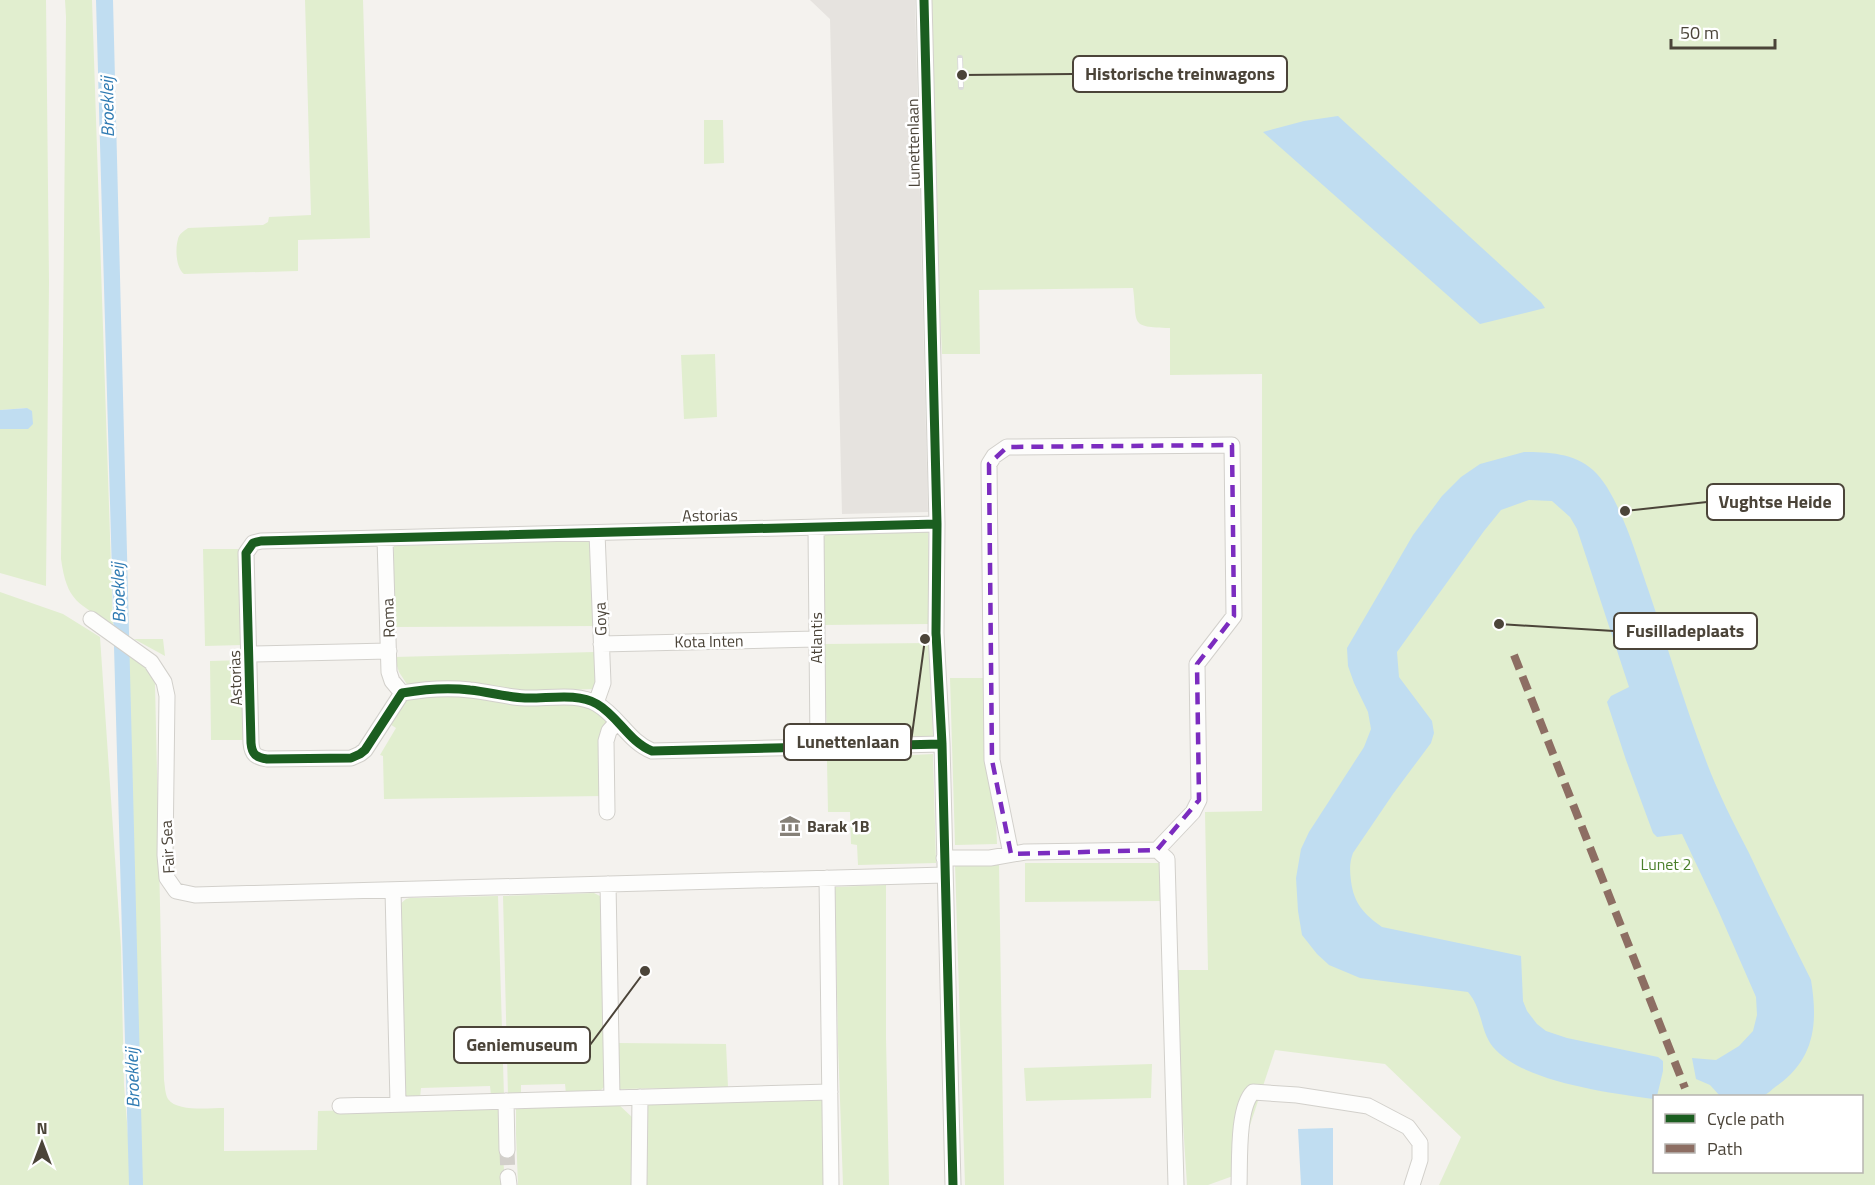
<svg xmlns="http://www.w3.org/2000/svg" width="1875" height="1185" viewBox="0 0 1875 1185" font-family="'Titillium Web',sans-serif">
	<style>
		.green { fill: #e1eecf; fill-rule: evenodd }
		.parking { fill: #e6e3df }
		.water { fill: #c0ddf1 }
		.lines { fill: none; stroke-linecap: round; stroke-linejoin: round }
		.minor-tunnel { stroke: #d2cfca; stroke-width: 15; stroke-dasharray: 15 8; stroke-linecap: butt }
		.minor-casing { stroke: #d2d0cb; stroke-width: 17 }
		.minor { stroke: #fdfdfc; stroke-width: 15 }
		.rail-casing { stroke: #dbdbda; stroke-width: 6 }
		.rail { stroke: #fff; stroke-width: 4; stroke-dasharray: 11; stroke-linecap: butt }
		.quiet { stroke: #8d6e63; stroke-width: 8; stroke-dasharray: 15 8; stroke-linecap: butt }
		.cycleway-casing { stroke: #fff; stroke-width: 13 }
		.cycleway { stroke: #1b5e20; stroke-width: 9 }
		.marked { fill: none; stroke: #7b2cbf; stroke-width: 4.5; stroke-dasharray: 12 8; stroke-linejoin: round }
		.labels { text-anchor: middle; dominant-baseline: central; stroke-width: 5; stroke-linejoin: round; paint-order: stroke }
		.street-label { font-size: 16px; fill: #4b4439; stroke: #fff }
		.poi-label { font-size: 16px; font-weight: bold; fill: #4b4439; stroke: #fff; text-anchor: start }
		.park-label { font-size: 16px; fill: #4a7f2a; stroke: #fff }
		.water-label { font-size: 18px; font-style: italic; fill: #2e7ab2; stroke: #fff }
		.leader { fill: none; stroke: #4b4439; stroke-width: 2 }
		.callout-dot { fill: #4b4439; stroke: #fff; stroke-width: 2 }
		.callout { fill: #fff; stroke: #4b4439; stroke-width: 2 }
		.callout-label { font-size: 18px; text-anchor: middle; font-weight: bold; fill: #4b4439 }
	</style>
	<rect width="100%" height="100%" fill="#f4f2ee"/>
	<path class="green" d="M0,0H46L49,282L46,586L0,573V429H28L27,408L0,410Z
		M65,0H92L113,625C78,603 67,602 61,559L66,17Z
		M305,0H363L370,238L298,240V271L184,274C176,268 175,249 178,239C179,234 184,231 188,228L263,225L268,222L269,217L311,215Z
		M932,0H1875V1185H1439L1461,1137L1385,1064L1275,1050L1233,1176L1208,1185H1187L1179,1061L1176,970H1208L1205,812L1262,811V374L1170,375V328C1128,327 1138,324 1133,288L979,290L980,354H942L938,260ZM1654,1096H1862V1172H1654Z
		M704,120H723L724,163L704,164Z
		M715,354L717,417L684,419L681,355Z
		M928,532L930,624L823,625V538L825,535Z
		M587,539L591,542L595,626L393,627L394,546Z
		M203,549H240L243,645L205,646Z
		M0,592L63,614L100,637L121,947L124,1085L132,1185H0Z
		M134,639H163L165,656Z
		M931,643L933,738L827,739L824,644Z
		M123,648L150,669L155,684L164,1080C165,1086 165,1094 168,1099C177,1112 209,1108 224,1108V1151L317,1150L318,1111L494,1107L500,1110L505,1185H137Z
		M595,652L596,689L530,691L408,686L399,672L394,657Z
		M245,660V740H211L210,661Z
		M950,678H990L997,844L955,845Z
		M426,693L585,704L608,720L604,796L384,799L383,756L380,755L396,728L388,723C401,704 403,698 426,693Z
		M933,754L936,863L858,865L857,845L851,844L850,812H828L827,761L830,759Z
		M999,863L1004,1185H965L955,864Z
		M1025,863H1161V901L1025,902Z
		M886,885V1038L889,1185H843L838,1044L835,887Z
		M594,893L602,897L609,1082L598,1093L566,1094L565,1084L521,1085V1095L508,1096L503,896Z
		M498,896L504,1096H491L490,1086L421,1088L420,1098L408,1097L405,1095L399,905L406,899L410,898Z
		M617,1043L726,1044L728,1087L619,1089Z
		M1152,1064L1151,1098L1026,1101L1024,1068Z
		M825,1097L827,1185H647L646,1102Z
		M618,1104L633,1118L631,1185H518L516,1134V1107Z"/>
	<path class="parking" d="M810,0H915L928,512L842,514L830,19Z"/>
	<path class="water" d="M96,0H113L143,1185H129Z
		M1338,116L1541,302L1545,308L1480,324L1263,132L1304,121Z
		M27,408L32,411L33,424L28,429H0V410Z
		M1524,452C1548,452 1574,453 1593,470C1618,492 1637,557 1648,589C1667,645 1684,703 1705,758C1717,791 1733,822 1749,853C1769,896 1790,938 1811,980C1818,1023 1815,1058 1778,1085C1773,1088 1768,1094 1763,1096C1754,1099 1731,1097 1720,1096L1710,1085L1696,1079L1692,1058L1716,1060L1739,1046L1753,1031L1757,1015L1756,997L1718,910L1682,834L1657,837L1653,833L1626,760L1607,702L1611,696L1629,687L1577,529L1570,517L1552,501L1529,500L1501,510L1484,531L1397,652L1399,677L1432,721L1434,733L1431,743L1393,794L1353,853C1349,864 1350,871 1351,881C1354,904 1364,914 1382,927L1521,956L1523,1001L1527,1011L1537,1024L1546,1031L1567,1038L1658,1057L1663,1061V1071L1657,1096H1654V1099C1611,1093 1522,1082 1493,1047C1480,1031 1483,1010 1468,992L1360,978L1329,965L1317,954L1302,935L1298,911L1296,878L1301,849L1309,832L1364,747L1371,729L1368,712L1354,683L1348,666L1347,648L1413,535L1442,496L1461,477L1480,464Z
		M1333,1128V1185H1301L1298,1129Z"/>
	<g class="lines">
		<path class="minor-tunnel" d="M507,1150L508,1177"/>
		<defs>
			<path id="minor" d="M924,0L937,524L936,633L942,744L953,1185
				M937,524L261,541L253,543L246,553L251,743C252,755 256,757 267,759L351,758L360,754L365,750L402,693C425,689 447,687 470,690C489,692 506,697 525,698C547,699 577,692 597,704C618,716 629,742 652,751L942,744
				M816,528L818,747
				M385,539L389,672L392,681L402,693
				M91,619L151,662L164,682L167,696L165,855L167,878L176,891L195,895L945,875
				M601,644L816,639
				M249,654L389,651
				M596,703L603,683L597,533
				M607,812L606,741L609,731L617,722
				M1011,854L992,760L989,464L994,456L1007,447L1232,445L1234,616L1197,664L1199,800L1193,812L1157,850
				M944,858H990L1025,852L1157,850L1167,859L1176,1185
				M827,878L831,1185
				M608,884L612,1098L830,1092
				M393,890L398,1103
				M506,1101L507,1150
				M340,1106L612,1098
				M508,1177L509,1185
				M639,1185L640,1097
				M1239,1185C1240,1162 1237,1108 1253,1092L1297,1095L1368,1106L1408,1127L1420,1143V1160L1412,1185"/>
		</defs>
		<use href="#minor" class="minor-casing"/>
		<use href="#minor" class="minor"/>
		<defs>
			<path id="rail" d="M960,58L961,87"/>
		</defs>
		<use href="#rail" class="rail-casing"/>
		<use href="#rail" class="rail"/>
		<path class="quiet" d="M1514,655L1685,1088"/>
		<defs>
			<path id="cycleway" d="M924,0L937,524L936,633L942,744L953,1185
				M937,524L261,541L253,543L246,553L251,743C252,755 256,757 267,759L351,758L360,754L365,750L402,693C425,689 447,687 470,690C489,692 506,697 525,698C547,699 577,692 597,704C618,716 629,742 652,751L942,744"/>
		</defs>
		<use href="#cycleway" class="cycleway-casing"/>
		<use href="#cycleway" class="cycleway"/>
	</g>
	<path class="marked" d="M1232,445L1234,616L1197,664L1199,800L1157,850L1011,854L992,760L989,464L1007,447Z"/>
	<defs>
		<symbol id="museum-bare" viewBox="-9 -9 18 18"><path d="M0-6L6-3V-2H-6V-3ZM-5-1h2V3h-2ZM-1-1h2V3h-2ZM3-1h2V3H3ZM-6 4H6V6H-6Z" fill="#868178" stroke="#fff" stroke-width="2.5" paint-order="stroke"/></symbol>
	</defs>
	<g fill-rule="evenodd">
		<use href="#museum-bare" x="775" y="811" width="30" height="30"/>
	</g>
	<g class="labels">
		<g class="street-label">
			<text transform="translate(913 143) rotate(-91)">Lunettenlaan</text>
			<text transform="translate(710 515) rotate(-1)">Astorias</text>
			<text transform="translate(388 618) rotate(-92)">Roma</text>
			<text transform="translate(600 619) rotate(-92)">Goya</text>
			<text transform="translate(816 638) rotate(-90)">Atlantis</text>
			<text transform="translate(709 641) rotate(-1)">Kota Inten</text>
			<text transform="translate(235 678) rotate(-92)">Astorias</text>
			<text transform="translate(167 847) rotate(-93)">Fair Sea</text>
		</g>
		<g class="poi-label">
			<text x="807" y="826">Barak 1B</text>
		</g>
		<g class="park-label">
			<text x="1666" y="864">Lunet 2</text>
		</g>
		<g class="water-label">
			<text transform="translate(107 107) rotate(-91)">Broekleij</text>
			<text transform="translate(118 593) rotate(-92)">Broekleij</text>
			<text transform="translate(132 1078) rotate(-92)">Broekleij</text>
		</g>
	</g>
	<path class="leader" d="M962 75L1073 74M1625 511L1707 502M1499 624L1614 631M925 639L911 742M645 971L590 1045"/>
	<g class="callout-dot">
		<circle cx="962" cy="75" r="6"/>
		<circle cx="1625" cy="511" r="6"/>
		<circle cx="1499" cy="624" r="6"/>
		<circle cx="925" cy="639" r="6"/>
		<circle cx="645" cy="971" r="6"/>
	</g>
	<g class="callout">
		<rect x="1073" y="56" width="214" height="36" rx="6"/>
		<rect x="1707" y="484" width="137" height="36" rx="6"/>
		<rect x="1614" y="613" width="143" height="36" rx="6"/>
		<rect x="784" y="724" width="127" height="36" rx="6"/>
		<rect x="454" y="1027" width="136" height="36" rx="6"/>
	</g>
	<g class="callout-label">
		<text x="1180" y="80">Historische treinwagons</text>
		<text x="1775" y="508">Vughtse Heide</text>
		<text x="1685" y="637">Fusilladeplaats</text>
		<text x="848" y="748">Lunettenlaan</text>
		<text x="522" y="1051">Geniemuseum</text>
	</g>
	<rect x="1653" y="1095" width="210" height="78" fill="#ffffff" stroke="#b7b4b0" stroke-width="1.5"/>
	<rect x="1665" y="1114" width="30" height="9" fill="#1b5e20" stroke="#b7b4b0" stroke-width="1.5"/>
	<text x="1707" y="1125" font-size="18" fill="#4b4439">Cycle path</text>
	<rect x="1665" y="1144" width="30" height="9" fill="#8d6e63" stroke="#b7b4b0" stroke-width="1.5"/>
	<text x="1707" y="1155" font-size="18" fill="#4b4439">Path</text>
	<g transform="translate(42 1143)" stroke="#ffffff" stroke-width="4.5" paint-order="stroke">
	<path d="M0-4.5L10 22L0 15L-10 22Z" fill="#4b4439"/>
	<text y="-9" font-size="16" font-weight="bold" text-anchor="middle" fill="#4b4439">N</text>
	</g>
	<path d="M1671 39v9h104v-9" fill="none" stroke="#4b4439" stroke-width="3"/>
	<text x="1680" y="39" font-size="18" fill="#4b4439" stroke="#ffffff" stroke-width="4.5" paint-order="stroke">50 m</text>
</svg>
